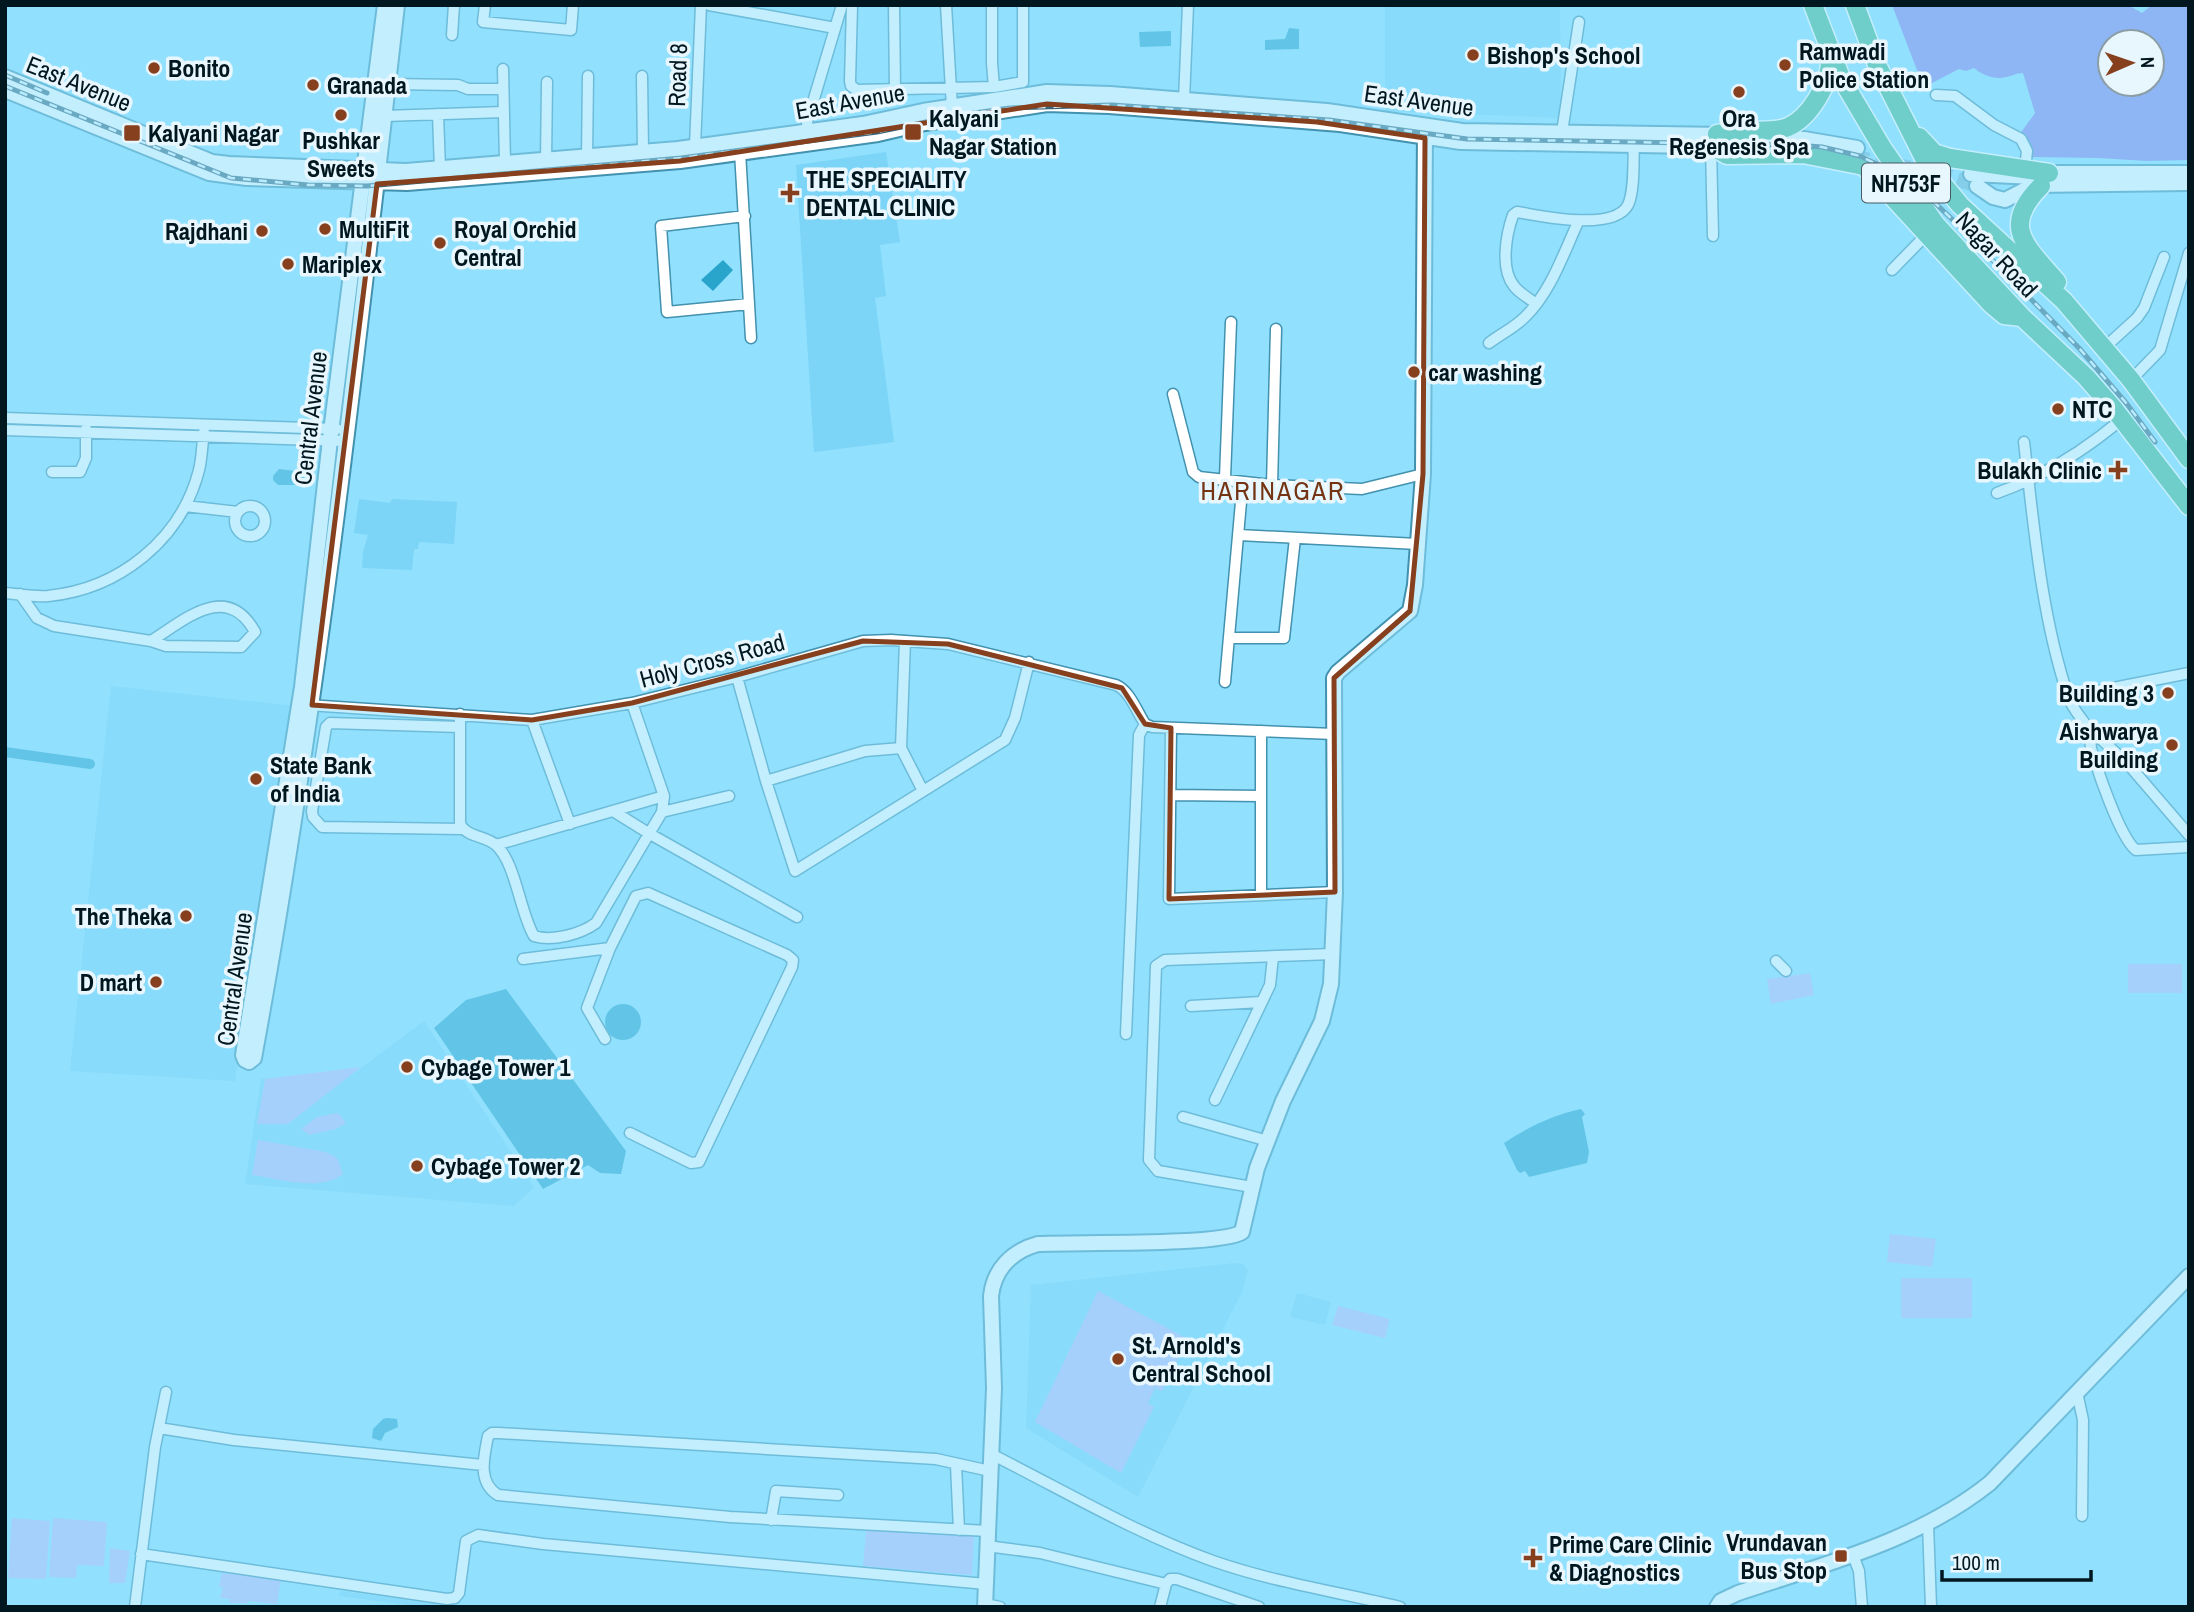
<svg xmlns="http://www.w3.org/2000/svg" width="2194" height="1612" viewBox="0 0 2194 1612" font-family="'Archivo Narrow',sans-serif">
	<style>
		.built { fill: #7cd4f6 }
		.green { fill: #bebdfb }
		.forest { fill: #8b84e9; fill-rule: evenodd }
		.water { fill: #29a5cc }
		.lines { fill: none; stroke-linecap: round; stroke-linejoin: round }
		.canal { stroke: #29a5cc; stroke-width: 10 }
		.secondary-tunnel { stroke: #74b8d2; stroke-width: 14; stroke-dasharray: 14 7; stroke-linecap: butt }
		.street-casing { stroke: #4291ae; stroke-width: 13 }
		.secondary-casing { stroke: #4291ae; stroke-width: 18 }
		.highway-casing { stroke: #fff; stroke-width: 21 }
		.street { stroke: #fff; stroke-width: 10 }
		.secondary { stroke: #fff; stroke-width: 14 }
		.highway { stroke: #46b78c; stroke-width: 18 }
		.rail-casing { stroke: #396678; stroke-width: 5 }
		.rail { stroke: #e8f6fd; stroke-width: 2.5; stroke-dasharray: 8; stroke-linecap: butt }
		.marked { fill: none; stroke: #87401d; stroke-width: 5; stroke-linejoin: round }
		.poi-dot { fill: #87401d; stroke: #e8f6fd; stroke-width: 2.5 }
		.labels { text-anchor: middle; dominant-baseline: central; stroke-width: 7; stroke-linejoin: round; paint-order: stroke }
		.shield { fill: #e8f6fd; stroke: #465a62; stroke-width: 2 }
		.shield-label { font-size: 23px; font-weight: bold; fill: #001720 }
		.poi-label { font-size: 24px; font-weight: bold; fill: #001720; stroke: #e8f6fd; text-anchor: start }
		.street-label { font-size: 24px; fill: #001720; stroke: #e8f6fd }
		.neighbourhood-label { font-size: 26px; letter-spacing: 2px; fill: #743413; stroke: #e8f6fd }
	</style>
	<rect width="100%" height="100%" fill="#91e0fe"/>
	<path class="built" d="M1385,5H1560L1561,118L1385,111Z
		M886,152L900,242L880,245L886,296L875,298L894,442L814,452L796,165Z
		M359,499L390,503L392,499L457,502L454,544L419,542L418,549H414L412,570L362,568L363,552L368,535L354,533Z
		M111,686L295,706L235,1081L70,1071Z
		M424,1021L534,1187L514,1206L245,1184L261,1079L353,1074Z
		M1235,1263L1243,1264L1248,1270L1243,1290L1138,1497L1026,1428L1031,1285Z
		M1297,1293L1331,1302L1325,1325L1290,1317Z
		M340,1591L443,1605V1607H424L339,1596Z"/>
	<path class="green" d="M2128,964H2182V993H2128Z
		M1810,973L1814,995L1771,1004L1767,979Z
		M361,1067L288,1124H257L265,1079Z
		M338,1113L346,1123L336,1129L309,1135L301,1129L317,1117Z
		M258,1140L326,1152L337,1158L343,1174C319,1192 281,1179 252,1175Z
		M1890,1234L1936,1239L1932,1267L1887,1262Z
		M1901,1278H1972V1318H1901Z
		M1098,1291L1188,1339L1162,1391L1155,1388L1148,1403L1154,1407L1121,1473L1035,1422Z
		M1338,1306L1390,1319L1385,1338L1332,1325Z
		M12,1518L50,1521L46,1579L8,1578Z
		M53,1518L107,1522L104,1566L77,1565L76,1578L49,1577Z
		M866,1531L974,1533L972,1575L863,1566Z
		M110,1548L130,1551L125,1583H109Z
		M232,1572L281,1579L277,1604L248,1601L247,1603H229L230,1599L220,1598L223,1588L219,1586L222,1573L230,1574Z"/>
	<path class="forest" d="M1892,5H2128L2142,13L2152,5H2189V160L2147,161L2098,158L2033,157L2019,135L2035,113L2023,73C2015,73 2013,76 2006,77C1995,80 1982,75 1974,68L1966,71L1959,69L1930,84L1922,83ZM2110,42H2152V84H2110Z"/>
	<path class="water" d="M1289,28L1299,29V49L1265,50V40L1285,39Z
		M1171,31V46L1140,47L1139,32Z
		M723,260L733,270L713,291L701,280Z
		M279,469L303,472L304,480L300,485H278L273,480V476Z
		M506,989L626,1151L621,1174L600,1173L588,1165L543,1189L434,1028L466,1000Z
		M605 1022a18 18 0 1 1 36 0a18 18 0 1 1-36 0Z
		M1581,1109L1585,1114L1582,1117L1589,1152L1587,1163L1529,1177L1525,1171L1520,1173L1517,1170L1504,1143C1528,1127 1553,1115 1581,1109Z
		M387,1418L397,1419L398,1427L385,1433L381,1441L372,1438L373,1429L383,1419Z"/>
	<g class="lines">
		<path class="canal" d="M5,752L90,764"/>
		<path class="secondary-tunnel" d="M1855,157L1943,174L1977,186"/>
		<defs>
			<path id="street" d="M485,5L483,22L571,30L573,5
				M709,5L835,28
				M852,5L850,81L851,86L857,90L994,87L1023,82V5
				M894,5L895,90
				M946,5L952,107
				M992,5V63L994,87
				M452,35L454,5
				M503,69L505,163
				M642,76L643,152
				M388,84L458,85L468,89H503
				M1936,95L1955,96L1994,125L2021,139L2027,151L2025,169
				M1184,100L1188,5
				M438,114L440,169
				M384,116L504,112
				M1562,132L1579,22
				M808,136L807,122L842,5
				M695,146L701,5
				M1711,146L1713,236
				M740,152L751,338
				M587,157L588,76
				M546,160L547,82
				M745,216L661,226L667,312L749,304
				M1892,270L1928,233
				M1536,304C1529,298 1519,293 1514,286C1500,269 1506,235 1513,215L1517,212L1523,213C1546,217 1614,231 1628,205C1635,190 1633,158 1634,140
				M1489,343C1501,334 1515,327 1525,317C1551,292 1564,252 1579,220
				M2104,348L2137,318L2144,308L2164,257
				M2131,380L2160,350L2189,253
				M1173,394L1193,472L1199,477L1272,485L1362,489L1423,474
				M5,418L337,429
				M5,430L346,441
				M2024,442C2034,527 2041,614 2068,696C2072,710 2088,725 2090,732C2091,737 2090,743 2091,748C2097,769 2120,838 2136,850L2189,847
				M52,472H80L86,458V429
				M1225,478L1231,322
				M1272,485L1276,329
				M1997,493C2042,477 2085,450 2122,419
				M185,506L238,512
				M235 521a15 15 0 1 1 30 0a15 15 0 1 1-30 0Z
				M1239,535L1418,544
				M5,593C19,594 34,597 48,596C119,589 181,540 199,470C202,458 202,445 204,432
				M20,594L37,618L54,626L151,641L166,646L241,647L255,632C227,581 186,619 151,641
				M1230,638H1284L1295,538
				M905,641L901,748L923,791
				M737,677L766,781L795,871L1005,740L1015,718L1029,662
				M1225,682L1241,502
				M2068,697L2189,673
				M308,705L532,720L632,703L737,677L863,641L891,640L948,644L1116,685C1130,691 1137,712 1145,724L1152,727L1334,734
				M460,714V824C466,837 486,836 496,845C516,863 520,913 534,936C552,942 581,934 596,923L662,812L664,796L632,703
				M532,720L570,824
				M460,727L330,723L326,727L312,811L313,817L322,827L462,829
				M1171,728L1169,899L1335,892
				M2090,729L2128,764L2189,835
				M766,781L865,751L901,748
				M1171,795L1261,796
				M613,811L650,834L797,917
				M662,812L729,796
				M496,845L664,796
				M1261,895V731
				M523,959L610,948
				M1776,961L1786,971
				M1191,1006L1261,1002
				M1126,1034L1139,735L1145,724
				M605,1039L587,1008L610,948L636,896L648,893L787,955L793,960L792,967L699,1162L691,1163L630,1133
				M1215,1100L1270,985L1273,957
				M1183,1117L1268,1141
				M1252,1187L1158,1171L1149,1160L1156,966L1165,960L1333,954
				M2077,1392L2083,1420L2082,1516
				M159,1428L234,1440L483,1465
				M991,1454C1065,1491 1135,1533 1213,1561C1273,1582 1338,1592 1400,1607
				M956,1465L959,1530
				M771,1520L776,1491L838,1495
				M1928,1524L1931,1607
				M988,1531L730,1517L498,1495C477,1482 484,1457 488,1436L492,1433H499L936,1459L990,1471
				M987,1546L1040,1553L1166,1584
				M141,1554L447,1599L455,1598L459,1593L466,1541L478,1535L543,1544L986,1584
				M1853,1555L1859,1571L1862,1607
				M985,1604L1000,1607
				M135,1607L155,1447L166,1392
				M1160,1607L1166,1584L1170,1579H1177L1259,1607"/>
			<path id="secondary" d="M385,5L330,440L302,687L243,1055L245,1060L249,1062L254,1058C318,710 357,357 397,5
				M5,77L212,162L229,164L406,171L678,149L863,124L923,111L1047,92L1110,94L1327,111L1462,131L1726,135
				M5,90L209,173L247,178L407,183L680,161L878,134L925,123L1047,104L1109,106L1340,124L1461,142L1750,147
				M1760,137L1804,139L1857,148
				M1971,174L2035,177L2049,173H2189
				M1977,186L1993,197L2005,200L2034,185L2189,183
				M985,1607L994,1388L991,1296C994,1269 1012,1251 1038,1244C1073,1242 1222,1246 1242,1232L1257,1168L1283,1101L1322,1021L1331,984L1335,892L1334,678L1338,672L1410,611L1415,585L1423,474L1425,128
				M1717,1607L1721,1601L1738,1593C1824,1564 1918,1541 1990,1483L2189,1276"/>
			<path id="highway" d="M1813,5L1841,78L1883,149L1936,225L2022,317L2086,377L2114,409L2189,506
				M1855,5L1878,67L1928,166L1960,205L2064,301L2131,380L2189,459
				M1717,134C1763,123 1787,147 1817,99C1825,86 1831,73 1830,58
				M1919,137L1934,153L1950,158L2049,173
				M1711,146L1727,155L1803,154L1864,166L1991,304L2004,315L2022,317
				M2041,186C2000,227 2026,246 2057,282"/>
		</defs>
		<use href="#street" class="street-casing"/>
		<use href="#secondary" class="secondary-casing"/>
		<use href="#highway" class="highway-casing"/>
		<use href="#street" class="street"/>
		<use href="#secondary" class="secondary"/>
		<use href="#highway" class="highway"/>
		<defs>
			<path id="rail" d="M5,75L47,93
				M5,86L231,178L308,185L367,186L681,158L877,132L960,115L1010,108L1112,105L1329,120L1467,139L1795,145L1822,147L1860,156L1897,174L1933,201L1955,222L2079,348L2127,404L2155,442"/>
		</defs>
		<use href="#rail" class="rail-casing"/>
		<use href="#rail" class="rail"/>
	</g>
	<path d="M0 0H2194V1612H0ZM1047,104L1317,122L1425,138L1423,474L1410,611L1334,678L1335,892L1169,899L1171,728L1145,724L1122,688L948,644L863,641L632,703L532,720L312,705L377,184L680,161Z" fill="#91e0fe" fill-opacity=".55" fill-rule="evenodd"/>
	<path class="marked" d="M1047,104L1317,122L1425,138L1423,474L1410,611L1334,678L1335,892L1169,899L1171,728L1145,724L1122,688L948,644L863,641L632,703L532,720L312,705L377,184L680,161Z"/>
	<g class="poi-dot">
		<circle cx="1473" cy="55" r="7"/>
		<circle cx="1785" cy="65" r="7"/>
		<circle cx="154" cy="68" r="7"/>
		<circle cx="313" cy="85" r="7"/>
		<circle cx="1739" cy="92" r="7"/>
		<circle cx="341" cy="115" r="7"/>
		<rect x="904" y="123" width="18" height="18" rx="3.5"/>
		<rect x="123" y="124" width="18" height="18" rx="3.5"/>
		<path d="M786.5 182.5h7v7h7v7h-7v7h-7v-7h-7v-7h7z"/>
		<circle cx="325" cy="229" r="7"/>
		<circle cx="262" cy="231" r="7"/>
		<circle cx="440" cy="243" r="7"/>
		<circle cx="288" cy="264" r="7"/>
		<circle cx="1414" cy="372" r="7"/>
		<circle cx="2058" cy="409" r="7"/>
		<path d="M2114.5 459.5h7v7h7v7h-7v7h-7v-7h-7v-7h7z"/>
		<circle cx="2168" cy="693" r="7"/>
		<circle cx="2172" cy="745" r="7"/>
		<circle cx="256" cy="779" r="7"/>
		<circle cx="186" cy="916" r="7"/>
		<circle cx="156" cy="982" r="7"/>
		<circle cx="407" cy="1067" r="7"/>
		<circle cx="417" cy="1166" r="7"/>
		<circle cx="1118" cy="1359" r="7"/>
		<rect x="1834" y="1549" width="14" height="14" rx="3.5"/>
		<path d="M1529.5 1547.5h7v7h7v7h-7v7h-7v-7h-7v-7h7z"/>
	</g>
	<g class="labels">
		<rect class="shield" x="1862" y="163.5" width="88" height="39" rx="5"/>
		<g class="shield-label">
			<text x="1906" y="183">NH753F</text>
		</g>
		<g class="poi-label">
			<text x="1799" y="51">Ramwadi<tspan x="1799" dy="28">Police Station</tspan></text>
			<text x="1487" y="55">Bishop's School</text>
			<text x="168" y="68">Bonito</text>
			<text x="327" y="85">Granada</text>
			<text x="929" y="118">Kalyani<tspan x="929" dy="28">Nagar Station</tspan></text>
			<text x="1739" y="118" text-anchor="middle">Ora<tspan x="1739" dy="28">Regenesis Spa</tspan></text>
			<text x="148" y="133">Kalyani Nagar</text>
			<text x="341" y="140" text-anchor="middle">Pushkar<tspan x="341" dy="28">Sweets</tspan></text>
			<text x="806" y="179">THE SPECIALITY<tspan x="806" dy="28">DENTAL CLINIC</tspan></text>
			<text x="339" y="229">MultiFit</text>
			<text x="454" y="229">Royal Orchid<tspan x="454" dy="28">Central</tspan></text>
			<text x="248" y="231" text-anchor="end">Rajdhani</text>
			<text x="302" y="264">Mariplex</text>
			<text x="1428" y="372">car washing</text>
			<text x="2072" y="409">NTC</text>
			<text x="2102" y="470" text-anchor="end">Bulakh Clinic</text>
			<text x="2154" y="693" text-anchor="end">Building 3</text>
			<text x="2158" y="731" text-anchor="end">Aishwarya<tspan x="2158" dy="28">Building</tspan></text>
			<text x="270" y="765">State Bank<tspan x="270" dy="28">of India</tspan></text>
			<text x="172" y="916" text-anchor="end">The Theka</text>
			<text x="142" y="982" text-anchor="end">D mart</text>
			<text x="421" y="1067">Cybage Tower 1</text>
			<text x="431" y="1166">Cybage Tower 2</text>
			<text x="1132" y="1345">St. Arnold's<tspan x="1132" dy="28">Central School</tspan></text>
			<text x="1827" y="1542" text-anchor="end">Vrundavan<tspan x="1827" dy="28">Bus Stop</tspan></text>
			<text x="1549" y="1544">Prime Care Clinic<tspan x="1549" dy="28">&amp; Diagnostics</tspan></text>
		</g>
		<g class="street-label">
			<text transform="translate(677 75) rotate(-88)">Road 8</text>
			<text transform="translate(79 83) rotate(22)">East Avenue</text>
			<text transform="translate(1419 100) rotate(8)">East Avenue</text>
			<text transform="translate(850 101) rotate(-10)">East Avenue</text>
			<text transform="translate(1997 254) rotate(47)">Nagar Road</text>
			<text transform="translate(310 418) rotate(-83)">Central Avenue</text>
			<text transform="translate(712 660) rotate(-15)">Holy Cross Road</text>
			<text transform="translate(234 979) rotate(-82)">Central Avenue</text>
		</g>
		<g class="neighbourhood-label">
			<text x="1273" y="490">HARINAGAR</text>
		</g>
	</g>
	<rect width="2194" height="1612" fill="none" stroke="#001720" stroke-width="14"/>
	<g transform="translate(2131 63) rotate(88)"><circle r="33" fill="#e8f6fd" stroke="#8b9da5" stroke-width="2"/>
	<path d="M0-5L12 26L0 18L-12 26Z" fill="#87401d"/>
	<text y="-10" font-size="19" font-weight="bold" text-anchor="middle" fill="#001720">N</text>
	</g>
	<path d="M1942 1570v10h149v-10" fill="none" stroke="#001720" stroke-width="3.5"/>
	<text x="1952" y="1570" font-size="21" fill="#001720" stroke="#e8f6fd" stroke-width="5" paint-order="stroke">100 m</text>
</svg>
